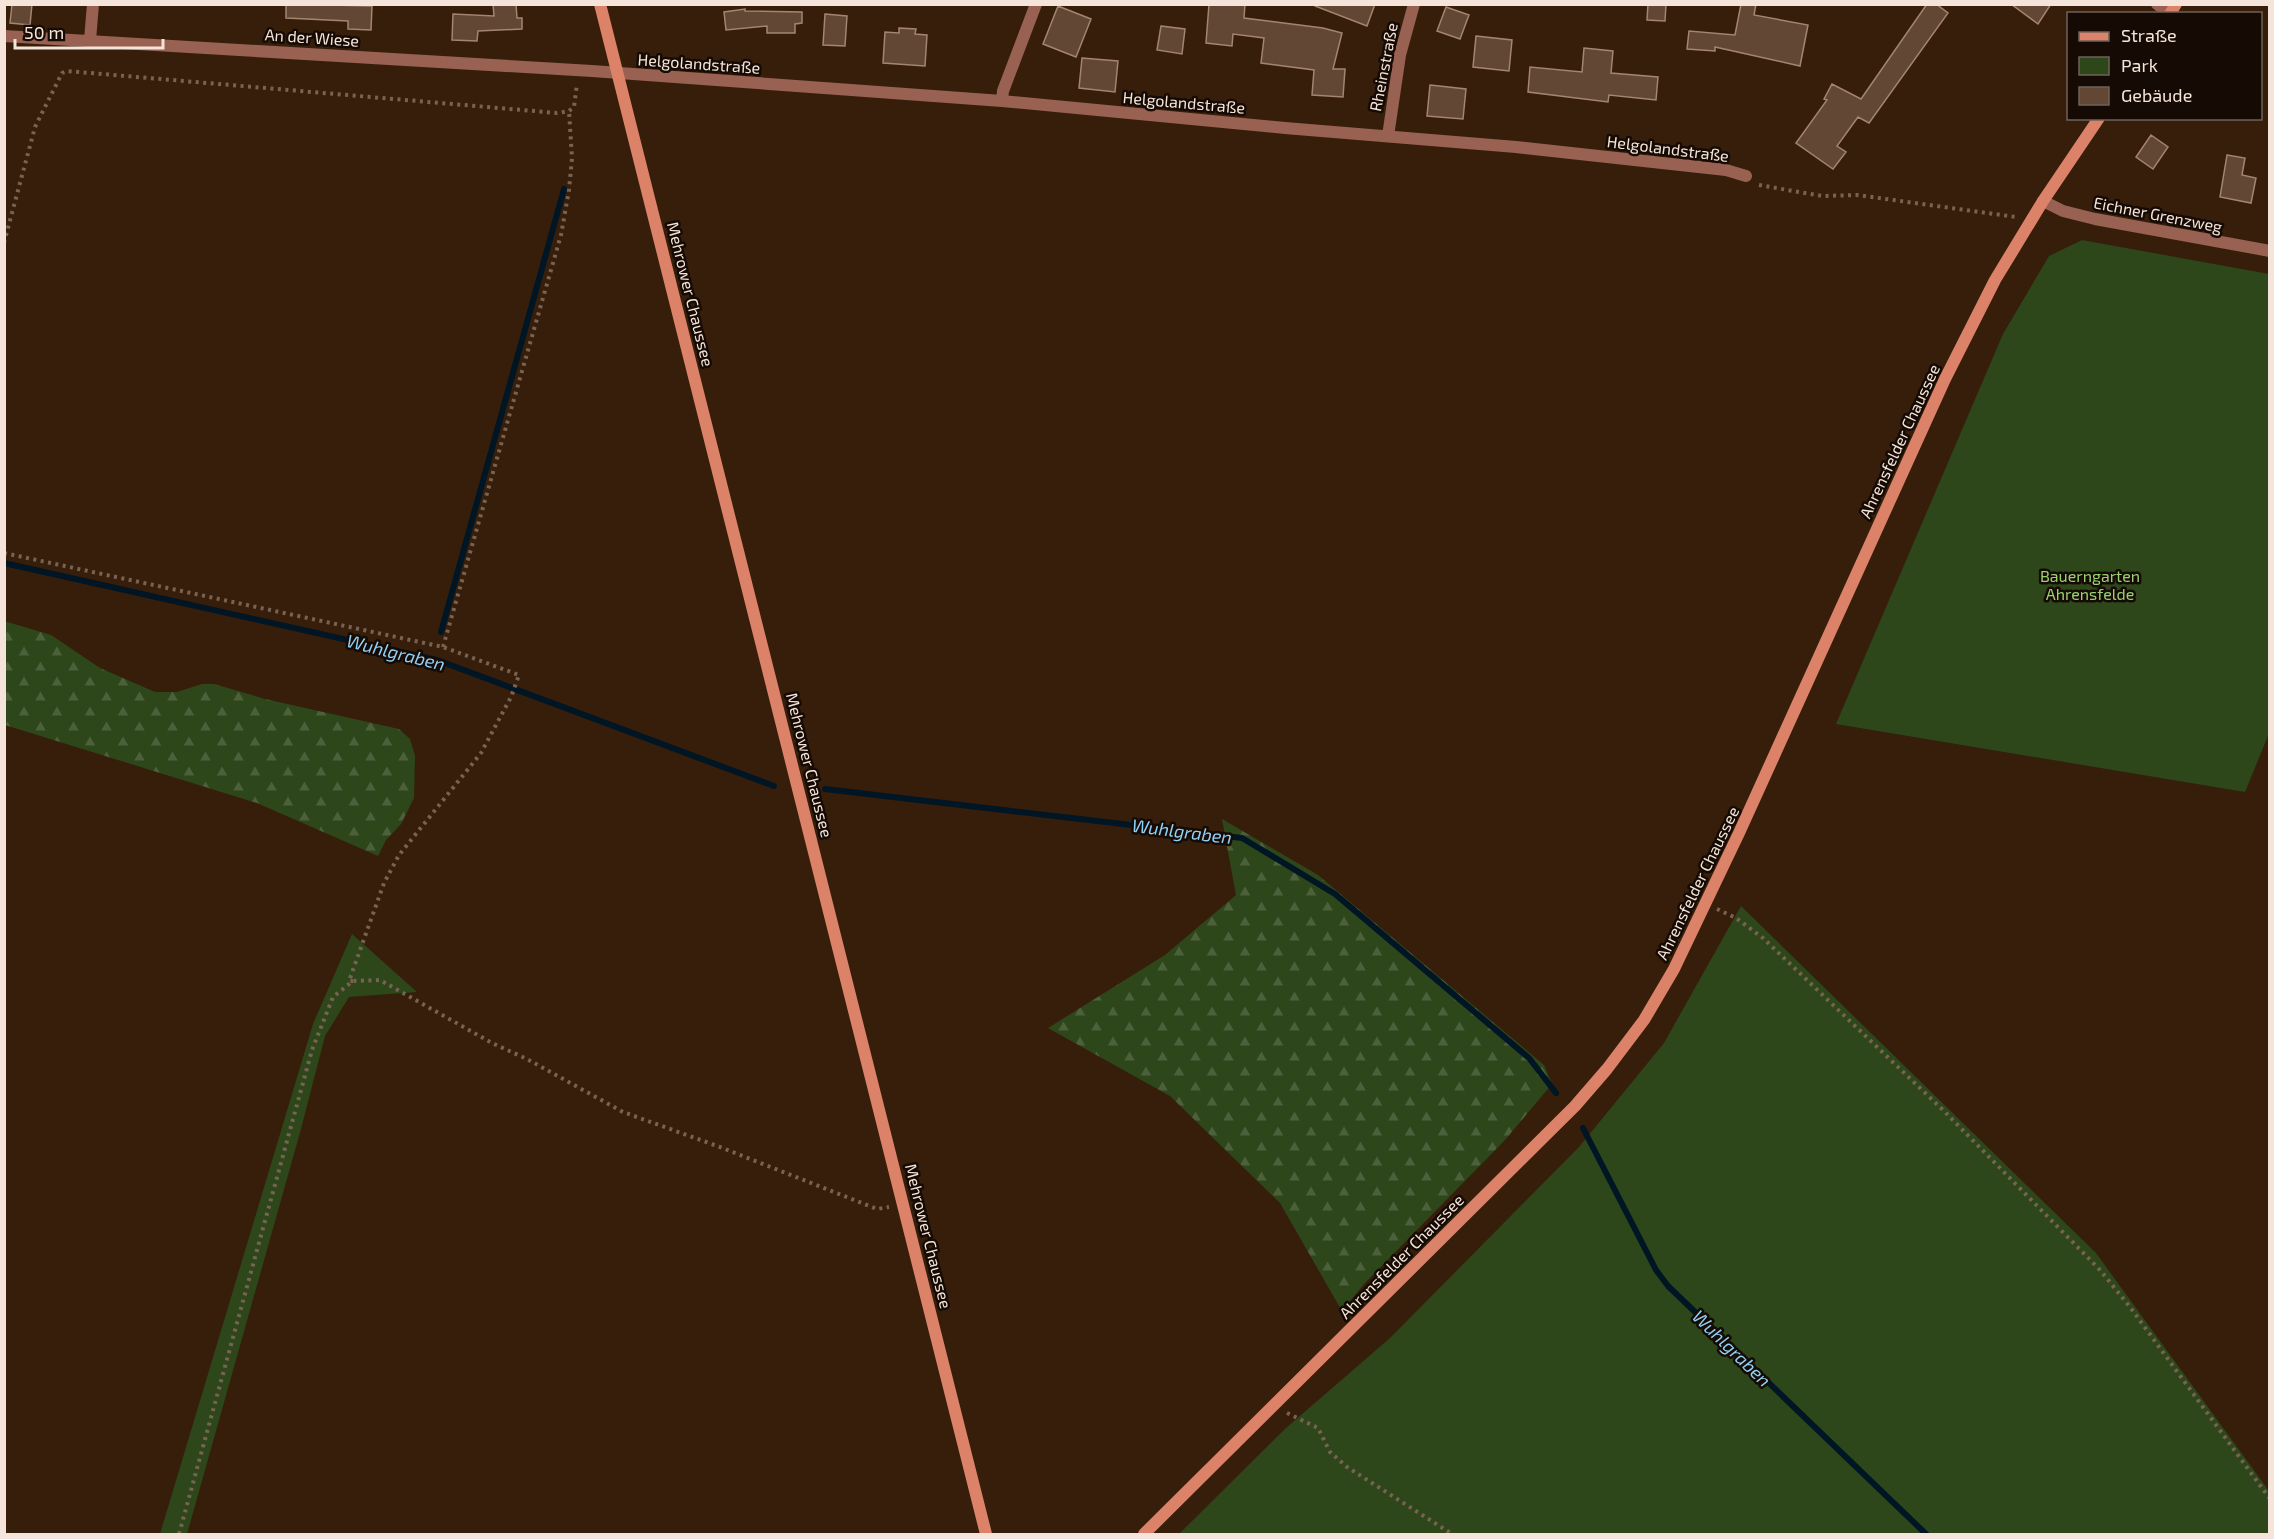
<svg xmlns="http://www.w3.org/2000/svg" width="2274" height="1539" viewBox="0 0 2274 1539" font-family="'Exo 2',sans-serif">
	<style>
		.green { fill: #2d471a }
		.forest { fill: url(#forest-firs) }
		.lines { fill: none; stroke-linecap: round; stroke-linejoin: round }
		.stream { stroke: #001625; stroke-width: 6 }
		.building { fill: #624734; stroke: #a38571; stroke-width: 1.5 }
		.path { stroke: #786353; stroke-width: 4; stroke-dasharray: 3 4.5; stroke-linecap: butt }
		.street { stroke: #996151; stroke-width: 12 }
		.secondary { stroke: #db8268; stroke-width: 12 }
		.labels { text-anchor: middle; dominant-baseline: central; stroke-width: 5; stroke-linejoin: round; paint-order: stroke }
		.street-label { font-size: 16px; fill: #f5e4d9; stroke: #150b04 }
		.park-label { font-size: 16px; fill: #99d371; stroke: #150b04 }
		.water-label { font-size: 18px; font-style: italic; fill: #91d0f7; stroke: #150b04 }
	</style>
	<defs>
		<pattern id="forest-firs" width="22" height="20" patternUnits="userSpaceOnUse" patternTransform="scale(1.5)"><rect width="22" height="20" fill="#2d471a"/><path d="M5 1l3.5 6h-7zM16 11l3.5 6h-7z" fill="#4c613b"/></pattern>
	</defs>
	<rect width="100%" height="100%" fill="#361e0b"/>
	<path class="green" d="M2082,240L2269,274L2270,731L2245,792L1836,724L2003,334L2049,256Z
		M1741,906L2096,1253L2269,1491V1534H1179L1286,1428L1390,1338L1579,1147L1664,1043Z
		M352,934L417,992L349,997L325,1036L301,1129L187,1534H160L313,1024Z"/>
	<path class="forest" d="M4,621L51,635L100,668L155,692H177L202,684H214L265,699L399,729L410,739L415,756L414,798L401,824L386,840L378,856L257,803L5,725Z
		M1222,819L1318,875L1544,1065L1552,1084L1505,1140L1364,1284L1342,1311L1280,1203L1170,1096L1048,1028L1165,955L1236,895Z"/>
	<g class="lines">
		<path class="stream" d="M4,563L437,660L774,786
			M441,632L564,189
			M825,789L1242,838L1335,894L1529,1058L1556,1093
			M1583,1128L1656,1270L1668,1286L1926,1534"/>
	</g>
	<path class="building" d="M12,4H32L30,25L10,23Z
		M286,4L372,6L371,30L348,29V21L286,18Z
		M493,4H516L517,18H522V29L478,31L477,41L452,40L453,14L494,16Z
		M1209,4H1245L1244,18L1323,28L1342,33L1333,69H1345L1343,97L1312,95L1314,70L1261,63L1264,38L1233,34L1232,46L1206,43Z
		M1315,4H1375L1367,26L1315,6Z
		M1648,4H1666L1665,21L1647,20Z
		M1741,4H1756L1754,15L1808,25L1800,66L1715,47V51L1687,49L1689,31L1735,35Z
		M1927,4H1936L1948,13L1869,123L1858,117L1837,146L1846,152L1833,169L1796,143L1827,100L1824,99L1832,84L1861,99Z
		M2011,4H2051L2038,24Z
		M1058,6L1091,19L1076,57L1043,44Z
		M1446,7L1469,15L1460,39L1437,31Z
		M745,9V11L802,12V23L795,24V33H767V26L726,30L724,12Z
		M825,14L847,16L845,46L823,45Z
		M1161,26L1185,29L1182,54L1157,50Z
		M899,28L916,29L915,34L927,35L925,66L883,63L885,32L899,33Z
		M1476,36L1512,40L1509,71L1473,67Z
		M1584,48L1613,51L1611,73L1658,77L1656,100L1609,95L1608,102L1528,92L1530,67L1582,72Z
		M1082,58L1118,61L1115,92L1079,88Z
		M1430,85L1466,89L1463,119L1427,116Z
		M2151,135L2168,147L2153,169L2136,157Z
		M2227,155L2245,158L2242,175L2256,178L2251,203L2220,197Z"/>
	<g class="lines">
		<path class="path" d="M1759,185L1822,196L1857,195L2016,217
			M4,243L35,127L62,73L67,71L557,113L569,111L574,107L577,84
			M4,553L443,647L519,675L511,697L481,753L399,855L384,883L349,981H353
			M443,647L561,235L569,190L572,158L569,111
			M1717,909L1736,918L1763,938L1944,1111L2100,1270L2130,1307L2270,1499
			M1287,1413L1318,1428L1330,1452L1347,1467L1452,1534
			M179,1534L312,1050L333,997L353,981L380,980L492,1043L527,1059L623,1112L720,1147L877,1209L889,1207"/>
		<path class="street" d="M2157,4L2169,14
			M4,36L592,71L1002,101L1285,128L1516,147L1726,170L1746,176
			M90,40L93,4
			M1002,101L1003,91L1036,4
			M1388,136L1400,55L1414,4
			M2043,201L2063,211L2095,219L2270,251"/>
		<path class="secondary" d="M600,4L986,1534
			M2170,14L2176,4
			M1144,1534L1575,1106L1607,1069L1644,1020L1674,969L1739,833L1945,379L1995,280L2043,201L2099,118"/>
	</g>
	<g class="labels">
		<g class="street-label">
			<text transform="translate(312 37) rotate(4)">An der Wiese</text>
			<text transform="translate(699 63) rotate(4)">Helgolandstraße</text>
			<text transform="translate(1383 67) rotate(-79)">Rheinstraße</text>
			<text transform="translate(1184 102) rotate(5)">Helgolandstraße</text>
			<text transform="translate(1668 148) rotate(7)">Helgolandstraße</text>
			<text transform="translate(2158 214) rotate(11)">Eichner Grenzweg</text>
			<text transform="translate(691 294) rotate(76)">Mehrower Chaussee</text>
			<text transform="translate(1899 441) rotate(-65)">Ahrensfelder Chaussee</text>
			<text transform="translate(810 765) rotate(76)">Mehrower Chaussee</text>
			<text transform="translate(1697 883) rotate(-64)">Ahrensfelder Chaussee</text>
			<text transform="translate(929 1236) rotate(76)">Mehrower Chaussee</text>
			<text transform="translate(1401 1256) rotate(-45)">Ahrensfelder Chaussee</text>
		</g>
		<g class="park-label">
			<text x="2090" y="575">Bauerngarten<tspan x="2090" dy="18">Ahrensfelde</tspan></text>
		</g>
		<g class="water-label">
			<text transform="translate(396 652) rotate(14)">Wuhlgraben</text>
			<text transform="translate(1182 831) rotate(7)">Wuhlgraben</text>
			<text transform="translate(1732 1348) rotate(44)">Wuhlgraben</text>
		</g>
	</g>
	<rect width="2274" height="1539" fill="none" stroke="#f5e4d9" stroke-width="12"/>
	<rect x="2067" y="12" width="195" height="108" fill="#150b04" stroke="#6f6259" stroke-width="1.5"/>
	<rect x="2079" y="32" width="30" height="9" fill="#db8268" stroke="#6f6259" stroke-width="1.5"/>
	<text x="2121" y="42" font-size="18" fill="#f5e4d9">Straße</text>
	<rect x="2079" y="57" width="30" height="18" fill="#2d471a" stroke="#6f6259" stroke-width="1.5"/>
	<text x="2121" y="72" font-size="18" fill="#f5e4d9">Park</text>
	<rect x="2079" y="87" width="30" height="18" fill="#624734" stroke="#6f6259" stroke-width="1.5"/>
	<text x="2121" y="102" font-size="18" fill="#f5e4d9">Gebäude</text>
	<path d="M15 39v9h148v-9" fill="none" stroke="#f5e4d9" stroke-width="3"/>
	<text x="24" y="39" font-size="18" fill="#f5e4d9" stroke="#150b04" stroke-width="4.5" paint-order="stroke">50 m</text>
</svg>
